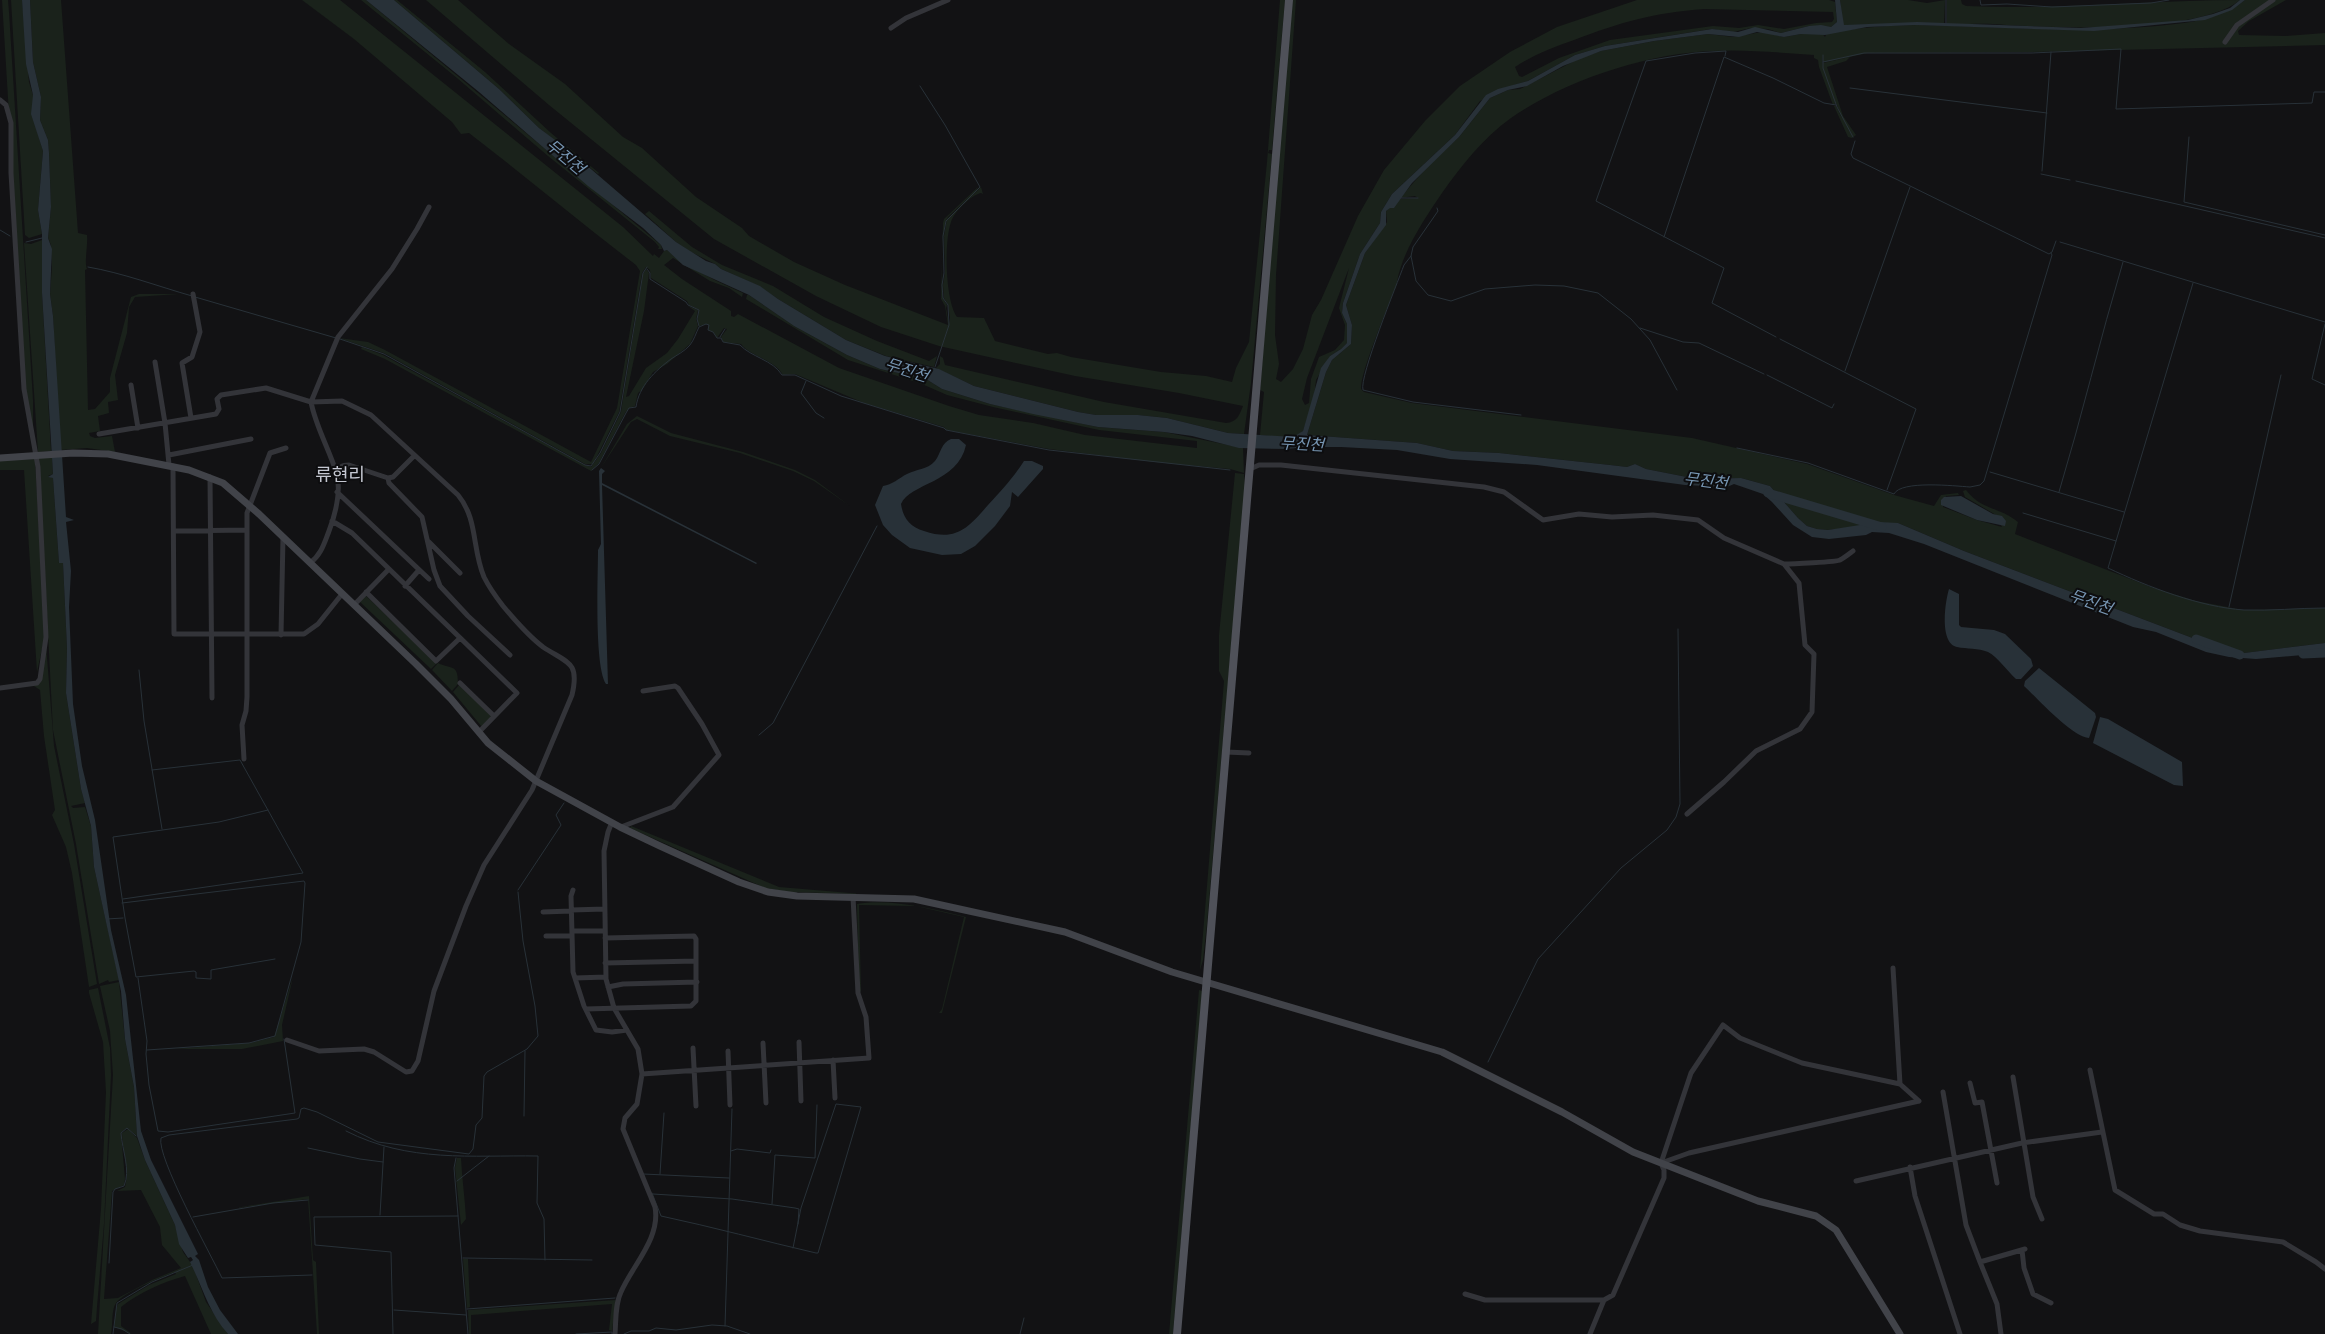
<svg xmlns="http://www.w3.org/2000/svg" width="2325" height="1334" viewBox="0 0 2325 1334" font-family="'Exo 2','Noto Sans KR',sans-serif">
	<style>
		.green { fill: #1a221b; fill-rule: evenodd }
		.water { fill: #283138 }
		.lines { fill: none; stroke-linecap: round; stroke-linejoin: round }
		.stream { stroke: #283138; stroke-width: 1 }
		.river { stroke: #283138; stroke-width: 9 }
		.street { stroke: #333439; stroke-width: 5 }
		.secondary { stroke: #414349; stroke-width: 7 }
		.primary { stroke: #4f5159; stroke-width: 8 }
		.labels { text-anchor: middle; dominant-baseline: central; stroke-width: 4; stroke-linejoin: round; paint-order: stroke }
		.water-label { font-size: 16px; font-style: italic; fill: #7796b3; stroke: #0d0d0f }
		.quarter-label { font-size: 18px; fill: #c4c7d1; stroke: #0d0d0f }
	</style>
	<rect width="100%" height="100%" fill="#121214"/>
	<path class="green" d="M2,0H8L9,12L33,400V434L27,408Z
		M11,0H22L29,82L33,95L37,131L43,151L38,210L42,234L29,238L25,235Z
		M30,0H61L78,233L87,235C88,246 84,262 87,269L85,270L88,410L95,409L110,392V378L131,297L139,294H179L135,297L129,307L127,333L115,375L118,400L108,402L109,413L98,416L100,431L89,433L90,436L95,438L112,436L115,452L87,448L60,450L53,316L50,294L52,267L51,245L48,238L51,207L49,153L48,140L40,120L41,97L33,62Z
		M302,0H340L623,227L653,256L654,254L659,258L664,251L667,250C690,269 716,281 743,293L742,297L729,288L710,281L673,258L664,265L682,279L731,311V316L734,317L738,314L839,368L949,406L979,415L1033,423L1085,435L1197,448V441L1099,430L993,407L947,395L922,384L848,360L746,299L747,295H749L794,326L847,355L880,369L926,379L942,389L990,404L1098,427L1164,432L1243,448L1244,473L1230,469L1154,462L1049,449L946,430L944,427L864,403L795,374L783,375C774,359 751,357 741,344L723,342L721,337L727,329L724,328L717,338L713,332L708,330V324L699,326L697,320L699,310L689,305L687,301L651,278L650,270L646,267L642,273L619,412L593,464H585L384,353L339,338L368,342L385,350L591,462L617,408L640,271L636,265C580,222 525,176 469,133L461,134L452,122L354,39Z
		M361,0H366L661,245L662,249H658L659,247L655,242L548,156L457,78Z
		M394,0H397L485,72L551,133L599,173L598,174L539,128L499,89Z
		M426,0H458L509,44L565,84L623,137L642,148L696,197L742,228L749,236L794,262L845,285L948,325L945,306L941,299L943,223L944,219L978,187L976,191L948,217C940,228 942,282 943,298L947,305L946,308L949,324L950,318L948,305L944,298L943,285L945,272L944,236L947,219L981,187L983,194L981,193C971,195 954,212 951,222C944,241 945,300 957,317L984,318L995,341L1048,354L1057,353L1071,357L1161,372L1206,376L1232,382L1236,368L1249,342L1267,162L1280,0H1285L1272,150H1269L1268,153L1272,154L1251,383L1244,434L1228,433L1167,418L1138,415H1096L1078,412L974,386L936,368L940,364V356L943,358L945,365L1104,402L1226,423C1237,422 1239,416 1243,406L1179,393L1075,376L939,346L881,327L816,296L714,239L549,105Z
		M1291,0H1296L1276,275L1275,335L1279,364L1276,379L1281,382L1293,369L1303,349L1312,315L1321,300L1358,216L1384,170L1425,121L1460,86L1510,52L1557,27L1637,0H1829L1835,2L1837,22L1831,27L1809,26L1781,33L1768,29L1751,28L1733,32L1711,29L1605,46L1575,55L1528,81L1514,85L1480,101L1455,135L1392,194L1381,212L1380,223L1360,254L1343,303L1342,313L1347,324V343L1341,349L1330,356L1316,380L1314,397L1303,431C1293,441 1273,436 1260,435L1264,392L1260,390ZM1704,9L1833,12L1834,19L1832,22L1816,23L1784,29L1758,25L1739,28L1713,26L1610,40L1559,58L1522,77L1519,76L1515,67C1533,55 1554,47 1574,40C1621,22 1653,13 1704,9ZM1349,268L1339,308L1345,325L1344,340L1335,350L1319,357L1311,379L1309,403L1305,405L1302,399L1307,378Z
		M1840,0H1908L1927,3L1945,0L1944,24L1843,25Z
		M1947,0H1961L1962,4L1966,6C2058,10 2148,0 2240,0C2198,35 2047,28 1993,24C1977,23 1962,25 1947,24Z
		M2245,0H2286L2249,21L2238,31L2239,35L2285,36L2325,33V45L2032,52L1868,53L1826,62H1823L1822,55L1823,68V63L1850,57L1846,61L1827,67L1843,116L1856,135L1852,138L1848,137L1834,106H1836L1842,118L1836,103L1833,105L1819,67L1818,60L1814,58V55C1781,53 1746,49 1713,51C1647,53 1564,81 1511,118C1483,138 1462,165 1442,193C1425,218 1402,252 1397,282C1397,287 1393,292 1392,296C1385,314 1360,374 1361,389L1364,392L1412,403L1692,438L1807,464L1894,495L1934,506L1941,495L1958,493L1959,495L1946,496L1943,507L1977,520L2002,527L1996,515L1965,497L1963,491L1966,490C1981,510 2000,507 2018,522L2015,534L2151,587L2196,601L2243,610L2325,608V643L2244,653L2224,650L1964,551L1898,523L1828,530L1817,529L1807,526L1798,518L1770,486L1741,478L1697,479L1646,469L1635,464L1627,467L1610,465L1499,453L1453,451L1417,443L1307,435L1326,372L1332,360L1351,344L1352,325L1346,305L1365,253L1387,222L1386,211L1390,207L1393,208L1399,199L1418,198L1415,196L1400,198L1428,166L1459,137L1490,98L1508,90L1520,89L1580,58L1601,51L1654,41L1708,34L1733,37L1762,32L1784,37L1801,34L1822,33L1825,37L1827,33C1856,28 1887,25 1917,25C1993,26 2068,33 2144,27C2180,24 2216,22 2245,0Z
		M649,211L692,247L722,265L773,286L824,317L877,341L929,361L937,356L934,367L886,356L846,340L778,299L759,286L721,269L715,264L691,252L676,242L645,214Z
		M42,240V293L51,451L38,452L24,243L31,244Z
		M646,269L649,273L644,311L626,397L629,396L646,368L667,353L678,339L695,311L688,306L698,310L696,319L698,326L690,344L667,364L653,372L642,390L638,393L635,406L629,408L625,413L599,463L591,471L385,359L361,349L362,347L383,355L585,465L591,467L601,453L621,412L643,274Z
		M637,416L671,433L743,452L795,470L815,480L850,506L814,481L793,471L740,453L670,436L637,419L631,422L601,468L627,424Z
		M39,458H52L53,474L48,476L53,478L59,563H63L67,648L66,693L81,789L85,803L71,806L73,808L85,807L91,826L94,867L119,980L109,982L108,980L99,984L76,844L53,730Z
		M35,459L45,635L37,672L24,470H0V460Z
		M1235,473L1244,474L1245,487L1207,924L1203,960L1200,970L1224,681L1219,671V635Z
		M365,595L437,663L431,669L359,601Z
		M46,645L54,746L74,844L97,984L89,987L72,873L66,847L52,815L55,810L44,736L40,690L34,686L38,683Z
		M438,663C452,670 458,663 458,684L452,691L432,670Z
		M459,685L492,716L482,727L453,692Z
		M631,826L779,887L862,894L789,892L765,888L630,828Z
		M857,904C889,898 934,909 966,917L942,1013H939L942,1009L964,917L916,906L859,905L861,992L859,990Z
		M293,977L282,1025L283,1041L242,1049H175L250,1043L274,1037Z
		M119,982L125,1039L134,1087L137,1136L127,1128L121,1133L125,1179L124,1185L112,1191L104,1299L118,1298L152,1280L181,1268L162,1245L160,1227L141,1190L117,1191L125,1187C130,1169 122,1150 122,1133L128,1129L137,1138L145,1160L175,1225L183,1252L193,1266L206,1302L228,1334H211L185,1276C163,1282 140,1292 121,1307V1326L132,1334L114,1327L116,1309L118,1304L149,1285L176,1274L175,1272C162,1277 124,1292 116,1303C111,1310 113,1326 111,1334H98L113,1075L110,1031L100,986Z
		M98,988L110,1048L111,1075L104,1224L97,1307L96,1321L91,1324L101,1209L106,1092L103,1042L89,993V990Z
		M1199,990L1202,991V996L1173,1334H1169Z
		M457,1158H461C462,1179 465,1199 466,1219L461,1225L455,1168Z
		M309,1196L313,1260L316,1262L319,1334H317L316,1318L308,1199L235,1208Z
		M463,1259H468L470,1307L467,1308Z
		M616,1300L612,1331L609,1330L612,1304L471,1315V1334H469L468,1310Z"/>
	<path class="water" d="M22,0H30L33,62L41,97L40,120L48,140L49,153L51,207L48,238L52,249L50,294L53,316L66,517L74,520L66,522L71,571L69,607L73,704L82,766L95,820L111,930L126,995L141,1131L151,1160L198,1254L195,1256L199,1260L208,1287L220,1310L238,1334H228C209,1313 202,1286 190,1262L193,1260L191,1257L188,1258L179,1244L175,1225L145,1160L137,1136L134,1087L125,1039L121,991L94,867L91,826L81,789L66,693L67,648L63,563H59L53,478L48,477L53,474L42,293V234L38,210L43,151L31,114L33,95L26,64Z
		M366,0H394L499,89L539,128L570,151L676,242L706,261L715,264L721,269L760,286L778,299L846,340L885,356L939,369L974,386L1078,412L1096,415H1138L1167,418L1228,433L1293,437L1303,431L1321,368L1330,356L1341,349L1347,343V324L1342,313L1343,303L1360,254L1380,223L1381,212L1392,194L1455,135L1486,95L1498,89L1528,81L1575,55L1605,46L1712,29L1738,32L1755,27L1781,33L1809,26L1821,25L1831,27L1837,22L1835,0H1840L1844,25L1917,22L2081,28L2188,20L2213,14L2230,8L2240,0H2245L2232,10L2205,20L2094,31L1915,25L1867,27L1825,35L1801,34L1784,37L1757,32L1739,37L1708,34L1654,41L1601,51L1563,66L1527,86L1508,90L1490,98L1459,137L1412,183L1394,208H1390L1386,211V225L1365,253L1346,305L1352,325L1351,344L1332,360L1326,372L1307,435L1417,443L1453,451L1499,453L1610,465L1627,467L1635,464L1646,469L1697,479L1741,478L1770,486L1798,518L1807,526L1817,529L1828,530L1879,522L1898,523L1964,551L2224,650L2244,653L2325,643V653L2256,659L2229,657L2206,652L2156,632L2133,627L1924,544L1889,533L1872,532L1866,535L1829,539L1812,537L1793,525L1772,502L1763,494L1734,484L1727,487L1685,485L1537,465L1450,459L1397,450L1341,447H1305L1287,449L1239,448L1192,436L1164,432L1098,427L1033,414L990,404L942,389L926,379L880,369L847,355L794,326L749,295L683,265L667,250L664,251L661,245L643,228L588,186L479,92Z
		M951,439H959L966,445C958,483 910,483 901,504C903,518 910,527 924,531C956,542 968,528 988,505C1002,490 1013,478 1024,461H1032L1043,466V469L1018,497L1012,492L1010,506L995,526L975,546L961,554L942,555L910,548L892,535L883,525L875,505L883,486C892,485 899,478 907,474C916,469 927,470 935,461C941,453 941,443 951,439Z
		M601,468L605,471L602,474V483L757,563L756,564L602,485L608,684H606C594,666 598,576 598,550L601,544L599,471Z
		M1961,496L1993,514L2002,516L2006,521L2005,526L1977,520L1941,505V500L1944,497Z
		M1949,589L1959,594V625L1961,627L1994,630L2005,634L2031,659L2033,666L2021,679H2016C2007,671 1998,657 1988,652C1978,648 1967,649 1957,647C1939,643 1945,602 1949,589Z
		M2039,668L2095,713L2096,717L2089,738C2072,737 2037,698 2024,686L2025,681Z
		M2100,717L2108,719L2182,762L2183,786L2174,785L2093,743Z"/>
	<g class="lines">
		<path class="stream" d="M1980,0L1981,5L2007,4L2052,7L2151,3L2169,0
			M1946,25V0
			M1823,55V68L1837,107L1853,137
			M1725,56L1726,51L1695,53L1646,61L1596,201L1724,268L1712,303L1776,337
			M1823,62L1864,53H2032L2121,49L2116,109L2312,103L2314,92H2325
			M920,86L945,125L980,187L946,221L943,236L944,273L942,285L943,298L948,305L949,325L935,367
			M1850,88L2047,113
			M2189,137L2184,202L2325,235
			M1855,141L1851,154L1853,158L2049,254L2052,252L2056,241
			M2042,171L2051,52
			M2041,174L2070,180
			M2076,181L2325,238
			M1400,198H1418
			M1437,208L1438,211L1413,247L1411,256L1416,281L1428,295L1451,301L1485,289L1535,285L1564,286L1598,293L1631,319L1650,340L1677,390
			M0,230L10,236
			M1664,237L1724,57L1773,78L1824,103L1836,105
			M26,242L42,238
			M2060,242L2325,322
			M1411,256L1404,265C1397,284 1359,377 1363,390L1413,402L1521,415
			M88,267C123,273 157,286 192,296
			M647,269L650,273V279L686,302L688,305L699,310L697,319L699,326
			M2193,283L2108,568C2148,587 2200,607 2244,610C2271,611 2298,608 2325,608
			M195,297L336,338
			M2325,324L2312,379L2325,385
			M1640,328L1683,342L1699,343L1764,374
			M720,337L725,329
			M340,339L384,354L585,465L591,466L600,453L620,412L643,273L647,267
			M1780,339L1916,409L1887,490
			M1845,371L1910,187
			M1767,375L1832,408L1834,404
			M806,381L801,393L816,413L824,418
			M1737,448L1808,463L1894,494C1901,480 1955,486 1970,487L1980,485L1984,481L2052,255L2051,253
			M592,470L599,464L626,413L629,408L636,407C639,386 655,371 671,359C677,355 685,351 690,345C694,340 696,333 699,327L706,324L709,325L708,330L713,332L717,338H721L723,342L740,345C751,357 773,360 782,375H795L841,396L944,428L946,430L1049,450L1230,470
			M1990,472L2124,512
			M2059,492C2082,416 2100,339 2123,262
			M2023,513L2116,541
			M2229,607L2281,375
			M139,670L144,721L162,829
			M759,735L773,723L877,526
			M268,810L219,822L113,837L125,918L136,977L194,971L196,972V978L211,979V970L275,959
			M518,890L561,825L556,815L564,803
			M123,899L303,873L240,760L152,770
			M122,903L304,881L305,883L301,942L275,1036L249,1043L147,1050
			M107,919L123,918
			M138,978L147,1041L146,1054L149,1085L158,1131L168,1132L295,1113L284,1039
			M1488,1062L1538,959L1621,868L1667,830L1676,817L1680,804L1678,629
			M524,1116L525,1051
			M346,1131C409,1163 471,1155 538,1156L537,1203L544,1219L545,1260
			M308,1148L360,1159L383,1162
			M731,1151L737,1149L770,1153L771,1150
			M456,1158L454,1168L468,1334
			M643,1174L729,1178
			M660,1174L664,1113
			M457,1181L489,1156
			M652,1193L661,1216C713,1227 764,1241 816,1253H818L861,1107L836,1104L801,1208L793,1248
			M653,1194L732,1199L795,1208L799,1209L798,1224
			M772,1204L775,1155L815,1158L817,1105
			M380,1215L384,1147
			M193,1217L273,1203L308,1200
			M463,1258L592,1260
			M109,1263L113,1192L115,1189L124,1186C131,1170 122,1150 121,1133L127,1128L136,1136
			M312,1275L222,1278C211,1255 156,1156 161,1138L169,1135L297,1119L299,1118L301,1109L304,1108L317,1112L378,1142L469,1154L473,1149L476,1125L482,1118L484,1076L487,1072L527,1049L538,1036L535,1006L523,941L518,892
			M467,1309L615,1298
			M394,1310L466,1315
			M725,1326L732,1109
			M114,1327L122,1329L130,1334
			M113,1334L117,1303L152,1282L193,1265
			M393,1334L391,1252L315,1245L314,1217L458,1216
			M576,1334L612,1332V1334
			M624,1334L631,1331H649L656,1328L676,1330L712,1325L727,1326L750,1334
			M1020,1334L1024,1318"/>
		<path class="river" d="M1768,493L1882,527
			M2196,639L2240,655
			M2303,654L2325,653"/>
		<path class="street" d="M891,28L906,18L948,0
			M2225,42L2237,25L2273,0
			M0,100L6,105L11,123V173L24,389L38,467L46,637L40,679L37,683L0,688
			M155,362L165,423L169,465
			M131,385L138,428
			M311,402L338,337L392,269L417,229L429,207
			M191,418L182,363L192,357L200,332L193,294
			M99,434L216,414L219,409L217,399L221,395L266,388L311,402C316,428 330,450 337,475C341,493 335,515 329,531C324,544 321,555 310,563
			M169,455L251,439
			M173,466L174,634H304L318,624L342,594
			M1250,469L1259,465H1281L1484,487L1504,492L1543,520L1579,514L1612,517L1653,515L1698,520L1724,538L1784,564L1799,583L1805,645L1814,654L1812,712L1800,729L1756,751L1724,782L1687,814
			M337,474C339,467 342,465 349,465L388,478L393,477L414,456
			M210,477L212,698
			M388,478L389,483L422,517L434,570L440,586L468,616L510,655
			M337,492L429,579
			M332,521L352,533L517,693L479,732
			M174,531L247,530
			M429,542L460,573
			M1784,564C1790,564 1837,562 1840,560C1844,558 1849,554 1853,551
			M405,586L419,570
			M366,592L436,661L460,638
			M354,605L388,570
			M281,635L283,537
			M460,683L494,716
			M1226,752L1249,753
			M244,759L242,725L246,711L247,697V513L270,453L286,448
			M612,822L608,832L604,851L606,979L614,1008L638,1049L642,1074L869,1058L866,1017L858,993L853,897
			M621,827L673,807L719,755L702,724L678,688L675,686L643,691
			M573,890L571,896L573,972L584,1006L596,1030L612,1032L627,1030
			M571,910L605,909
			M543,912L571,911
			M572,931H605
			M546,936H572
			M605,963L696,961
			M1893,968L1900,1084L1919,1101
			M575,978L606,977
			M608,987L623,984L697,982
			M586,1009L691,1006L696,1001V939L694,936L605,938
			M287,1040L319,1051L364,1049L374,1052L406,1072L412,1071L418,1061L434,991L466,906L484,865L532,790L572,695C580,661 567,663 543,647C531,638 513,618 503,606C496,597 489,587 484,577C472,549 478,519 458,495L371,415L342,401L311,402
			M799,1042L801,1101
			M763,1043L766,1103
			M693,1048L696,1106
			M728,1051L730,1105
			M833,1060L835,1098
			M2090,1070L2115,1190L2154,1214H2163L2180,1225L2200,1231L2283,1242L2316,1262L2325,1269
			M2013,1077L2033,1197L2042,1219
			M1970,1083L1975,1103L1982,1102L1997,1183
			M1943,1092L1966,1225L1980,1262L2025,1249
			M1661,1163L1689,1153L1919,1101
			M1910,1167L1915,1196L1960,1334
			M1856,1181L2022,1143L2102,1132
			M2022,1250L2024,1268L2033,1294L2051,1303
			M1980,1262L1997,1304L2001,1334
			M1465,1294L1485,1300H1604L1613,1295L1664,1178V1170L1661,1163L1691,1073L1723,1025L1740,1038L1802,1063L1900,1084
			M615,1334C616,1321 615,1304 621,1292C632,1266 661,1238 655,1207L623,1129L625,1118L637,1104L642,1074
			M1590,1334L1604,1300"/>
		<path class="secondary" d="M0,458L73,453L108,454L189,470L223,483L259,514L416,664L451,699L488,743L536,781L620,827L660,846L739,882L768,892L797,896L914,899L1065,932L1172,972L1442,1052L1562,1112L1633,1152L1758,1201L1816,1216L1836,1230L1900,1334"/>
		<path class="primary" d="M1177,1334L1289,0"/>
	</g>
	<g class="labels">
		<g class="water-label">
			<text transform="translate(566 156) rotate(40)">무진천</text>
			<text transform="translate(907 369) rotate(18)">무진천</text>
			<text transform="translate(1302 443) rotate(3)">무진천</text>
			<text transform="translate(1706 480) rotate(7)">무진천</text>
			<text transform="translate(2091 601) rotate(20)">무진천</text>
		</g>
		<g class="quarter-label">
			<text x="340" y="474">류현리</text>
		</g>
	</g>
</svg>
